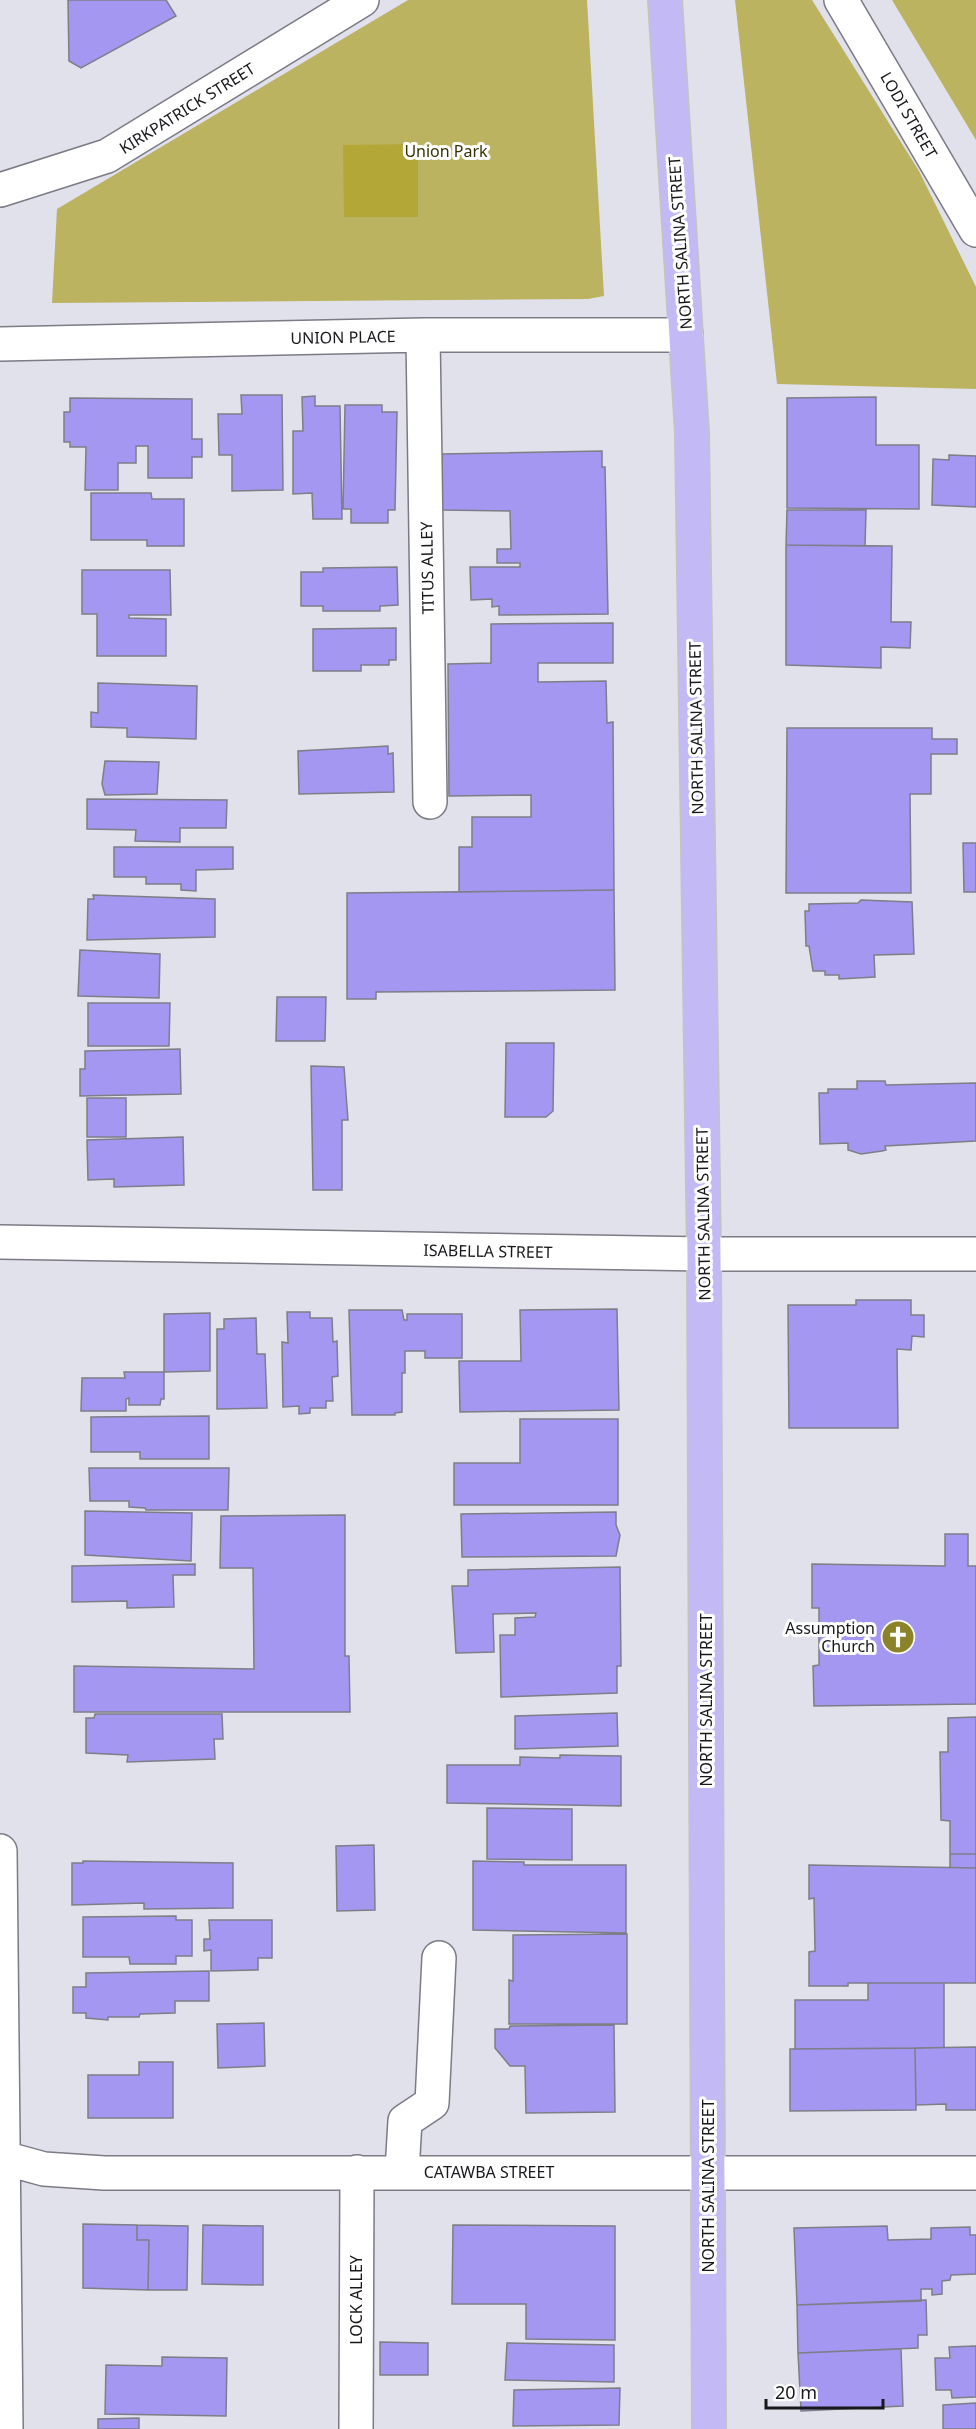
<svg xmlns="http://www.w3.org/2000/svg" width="976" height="2429" viewBox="0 0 976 2429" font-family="'Noto Sans',sans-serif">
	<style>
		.green { fill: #bbb360 }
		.forest { fill: #b3a738 }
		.building { fill: #a497f1; stroke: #7e7d88; stroke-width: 1.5 }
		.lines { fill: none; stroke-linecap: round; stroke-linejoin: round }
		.minor-casing { stroke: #7b7a85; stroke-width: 36 }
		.major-casing { stroke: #c3c3c4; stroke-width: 36 }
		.minor { stroke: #fff; stroke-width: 33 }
		.major { stroke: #c2b9f5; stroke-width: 33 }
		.labels { text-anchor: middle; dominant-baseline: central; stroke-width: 6; stroke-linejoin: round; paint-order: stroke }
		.street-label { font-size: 16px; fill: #18171b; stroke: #fff }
		.park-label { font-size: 16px; fill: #373202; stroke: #fff }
		.poi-label { font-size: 16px; fill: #18171b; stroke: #fff; text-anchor: end }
	</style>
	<rect width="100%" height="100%" fill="#e1e1ec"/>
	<path class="green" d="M408,0H587L604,296L588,299L52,303L57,209Z
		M735,0H812L919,171L976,287V389L777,384Z
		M892,0H976V140Z"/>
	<path class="forest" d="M418,144V217H344L343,145Z"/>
	<path class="building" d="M68,0H166L176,16L81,68L69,61Z
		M241,395H282L283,490L232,491V455H219L218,414H242Z
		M315,396V406H340L342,519H313L312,493L293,494V431H303L302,397Z
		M876,397V445H919V509L787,508V398Z
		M70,398L192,399V439H202V457H192V478H148V446H136V463H118V490H85L86,447H70V442H64V412H70Z
		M345,405H382V412H397L395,510H388V523H351V509H343Z
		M602,451V467H605L608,614L499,615V606L492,607V599L471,600L470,567H520V563H497V549H511L510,511L442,510V454Z
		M949,455L976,456V507L932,505L933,459L949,460Z
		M91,493H151L152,499H184V546H147V540H91Z
		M787,510H866L865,546L786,545Z
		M786,545L892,546L891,622H911L910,648L881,647V668L786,665Z
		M397,567L398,605L380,606V611H323V606H301V572H323V568Z
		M82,570H170L171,615H129V618L166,619V656H97V614H82Z
		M613,623V663H538V682L606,681L607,723L613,722L614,890L459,892V847H472V817H531V795L449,796L448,664L491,663V624Z
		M396,628V660H389V665H361V671H313V629Z
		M98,683L197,686L196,739L127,737V728L91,727V712L98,713Z
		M787,728H932V739H957V754H931V794H910L911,893H786Z
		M388,746V754L393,753L394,792L299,794L298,751Z
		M105,761L159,762L157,794L105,795L102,784Z
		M87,799L227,800L226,828H180V842L135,841L136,830L87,829Z
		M963,843H976V892H964Z
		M114,847H233V869L196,870V891L181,890V884H146V877H114Z
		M614,890L615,990L376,992V999H347V893Z
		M93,895L215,899V937L87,940L88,899H94Z
		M861,900L912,902L914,954L874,955L875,977L839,979V975H825V971H813L809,946H806L805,911H809V904L858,903Z
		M80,950L160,954L159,998L78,996Z
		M277,997H326L325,1041H276Z
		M88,1003H170L169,1046H88Z
		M506,1043H554L553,1111L546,1117H505Z
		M180,1049L181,1094L80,1096V1069H85V1051Z
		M311,1066L344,1067L348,1120H342V1190H313Z
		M857,1081H885L886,1085L976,1083V1141L885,1146L886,1150L882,1151L861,1154L848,1150V1143L820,1144L819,1093H828V1089H857Z
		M87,1098H126V1137H87Z
		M183,1137L184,1185L114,1187V1179L88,1180L87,1140Z
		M856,1300H911V1315H924V1337L912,1336L911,1350L897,1349L898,1428H789L788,1305H856Z
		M617,1309L619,1410L460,1412L459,1361H521L520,1310Z
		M349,1310H402L404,1320H407V1314H462V1358H425V1351H405V1373H402V1412L395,1413V1415H352Z
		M287,1312H310V1318H332L333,1342L337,1341L338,1376L332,1377L333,1401H326V1408H310V1413L299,1414V1406L283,1407L282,1342L288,1343Z
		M210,1313V1371L164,1372V1314Z
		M256,1318L257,1354H265L267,1408L217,1409V1329H224V1319Z
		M124,1372H164V1399H161L160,1405H129V1398L126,1399V1411H81L82,1378H125Z
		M209,1416V1459H140V1452H91V1417Z
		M520,1419H618V1505H454V1463H520Z
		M89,1468H229L228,1510H146L145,1508L129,1507V1501H90Z
		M85,1511L192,1513L191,1561L85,1555Z
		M616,1512V1525L620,1535L616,1556L462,1557L461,1514Z
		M345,1515V1656H349L350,1712H74V1666L254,1669L253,1568H220L221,1516Z
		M945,1534H968V1566H976V1704L814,1706L813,1666L819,1665V1608H812V1564L945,1566Z
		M195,1564V1575H173L174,1607L127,1608V1601L72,1602V1566Z
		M620,1567L621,1666H617V1693L501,1697L500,1635H515V1618L535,1617L536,1613L493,1614L494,1652L456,1653L452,1586H468V1570Z
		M617,1713L618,1746L515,1749V1716Z
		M95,1714H222L223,1739H214L215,1759L127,1762L128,1755L86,1753V1718H94Z
		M976,1717V1854H950V1821L941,1820L940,1752H948V1718Z
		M560,1755L621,1756V1806L447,1803V1765H520V1757L560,1758Z
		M487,1808L572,1809V1860L487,1859Z
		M374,1845L375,1910L337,1911L336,1846Z
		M950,1854H976V1868H950Z
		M83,1861L233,1863V1908L144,1909V1903L72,1905V1863H83Z
		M473,1861L524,1862V1865H626V1933L473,1930Z
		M809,1865L976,1868V1983H848V1986H809V1952L815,1951L814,1898L809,1899Z
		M176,1916V1920H192V1956H176V1964H130L129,1957H83V1917Z
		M209,1920H272V1958H258V1970L211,1971V1950L204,1951V1939H210Z
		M627,1934V2024H509V1980L513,1981V1935Z
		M209,1971V2001H175V2013L140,2014L139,2017H108V2020L86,2018V2013H73V1987H86V1973Z
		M868,1983H944V2048L795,2049V2000H868Z
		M264,2023L265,2066L218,2068L217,2024Z
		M614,2025L615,2112L526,2113L525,2066H510L495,2048V2029H509L510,2026Z
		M976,2047V2110H946V2104L916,2105L915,2048Z
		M915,2048L916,2110L790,2111V2049Z
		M139,2062H173V2118H88V2075H139Z
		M83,2224L137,2225V2240H149L148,2290L83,2288Z
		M137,2225L188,2226L187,2290H148L149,2240H137Z
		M203,2225L263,2226V2285L202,2284Z
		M453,2225L615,2226V2340L526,2339V2304H452Z
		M887,2226L888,2240L931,2239V2228L970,2227V2235H976V2274L951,2275L950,2280L942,2281V2294L932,2295V2289H921V2301L797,2305L794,2228Z
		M926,2300L927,2335H918V2348L798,2353L797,2305Z
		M380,2342L428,2343V2375H380Z
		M507,2343L614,2345V2382L505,2380Z
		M976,2346V2397L952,2398L951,2390H936L935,2358H950L949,2347Z
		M901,2349L903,2406L801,2411L798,2353Z
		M162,2357L227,2358L226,2416L105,2414L106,2365L162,2366Z
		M620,2388L619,2425L513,2426L514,2390Z
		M976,2403V2429H943V2405Z
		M139,2418V2429H98V2419Z"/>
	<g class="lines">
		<defs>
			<path id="minor" d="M841,0L976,230
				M0,190L107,156L362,0
				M423,335L430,802
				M0,344L423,335H686
				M0,1242L704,1254H976
				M0,1851L6,2429
				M0,2157L44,2169L104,2173H976
				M402,2171L405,2121L432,2103L439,1958
				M356,2429L357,2172"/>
			<path id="major" d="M665,0L692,433L704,1254L709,2429"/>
		</defs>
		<use href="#minor" class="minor-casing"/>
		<use href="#major" class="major-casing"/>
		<use href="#minor" class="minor"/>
		<use href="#major" class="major"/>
	</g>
	<defs>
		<symbol id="church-disc" viewBox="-11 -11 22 22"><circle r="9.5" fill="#8b822a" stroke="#fff"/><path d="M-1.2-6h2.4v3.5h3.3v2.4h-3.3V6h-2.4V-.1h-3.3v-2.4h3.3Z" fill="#fff"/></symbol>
	</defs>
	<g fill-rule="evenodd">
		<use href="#church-disc" x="879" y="1618" width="38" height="38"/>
	</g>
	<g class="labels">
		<g class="street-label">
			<text transform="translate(187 108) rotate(-32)">KIRKPATRICK STREET</text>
			<text transform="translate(909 115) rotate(60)">LODI STREET</text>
			<text transform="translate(680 243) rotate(-94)">NORTH SALINA STREET</text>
			<text transform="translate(343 337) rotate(-1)">UNION PLACE</text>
			<text transform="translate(427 568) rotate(-91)">TITUS ALLEY</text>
			<text transform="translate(696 728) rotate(-91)">NORTH SALINA STREET</text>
			<text transform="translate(703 1214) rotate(-91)">NORTH SALINA STREET</text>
			<text transform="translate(488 1251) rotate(1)">ISABELLA STREET</text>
			<text transform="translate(706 1700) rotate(-90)">NORTH SALINA STREET</text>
			<text x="489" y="2172">CATAWBA STREET</text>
			<text transform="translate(708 2186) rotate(-90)">NORTH SALINA STREET</text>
			<text transform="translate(356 2300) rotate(-90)">LOCK ALLEY</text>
		</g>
		<g class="park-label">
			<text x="446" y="151">Union Park</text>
		</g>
		<g class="poi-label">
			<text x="875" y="1628">Assumption<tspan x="875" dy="18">Church</tspan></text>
		</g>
	</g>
	<path d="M766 2399v9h117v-9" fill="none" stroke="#18171b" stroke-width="3"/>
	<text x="775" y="2399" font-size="18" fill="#18171b" stroke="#ffffff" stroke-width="4.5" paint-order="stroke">20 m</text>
</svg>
